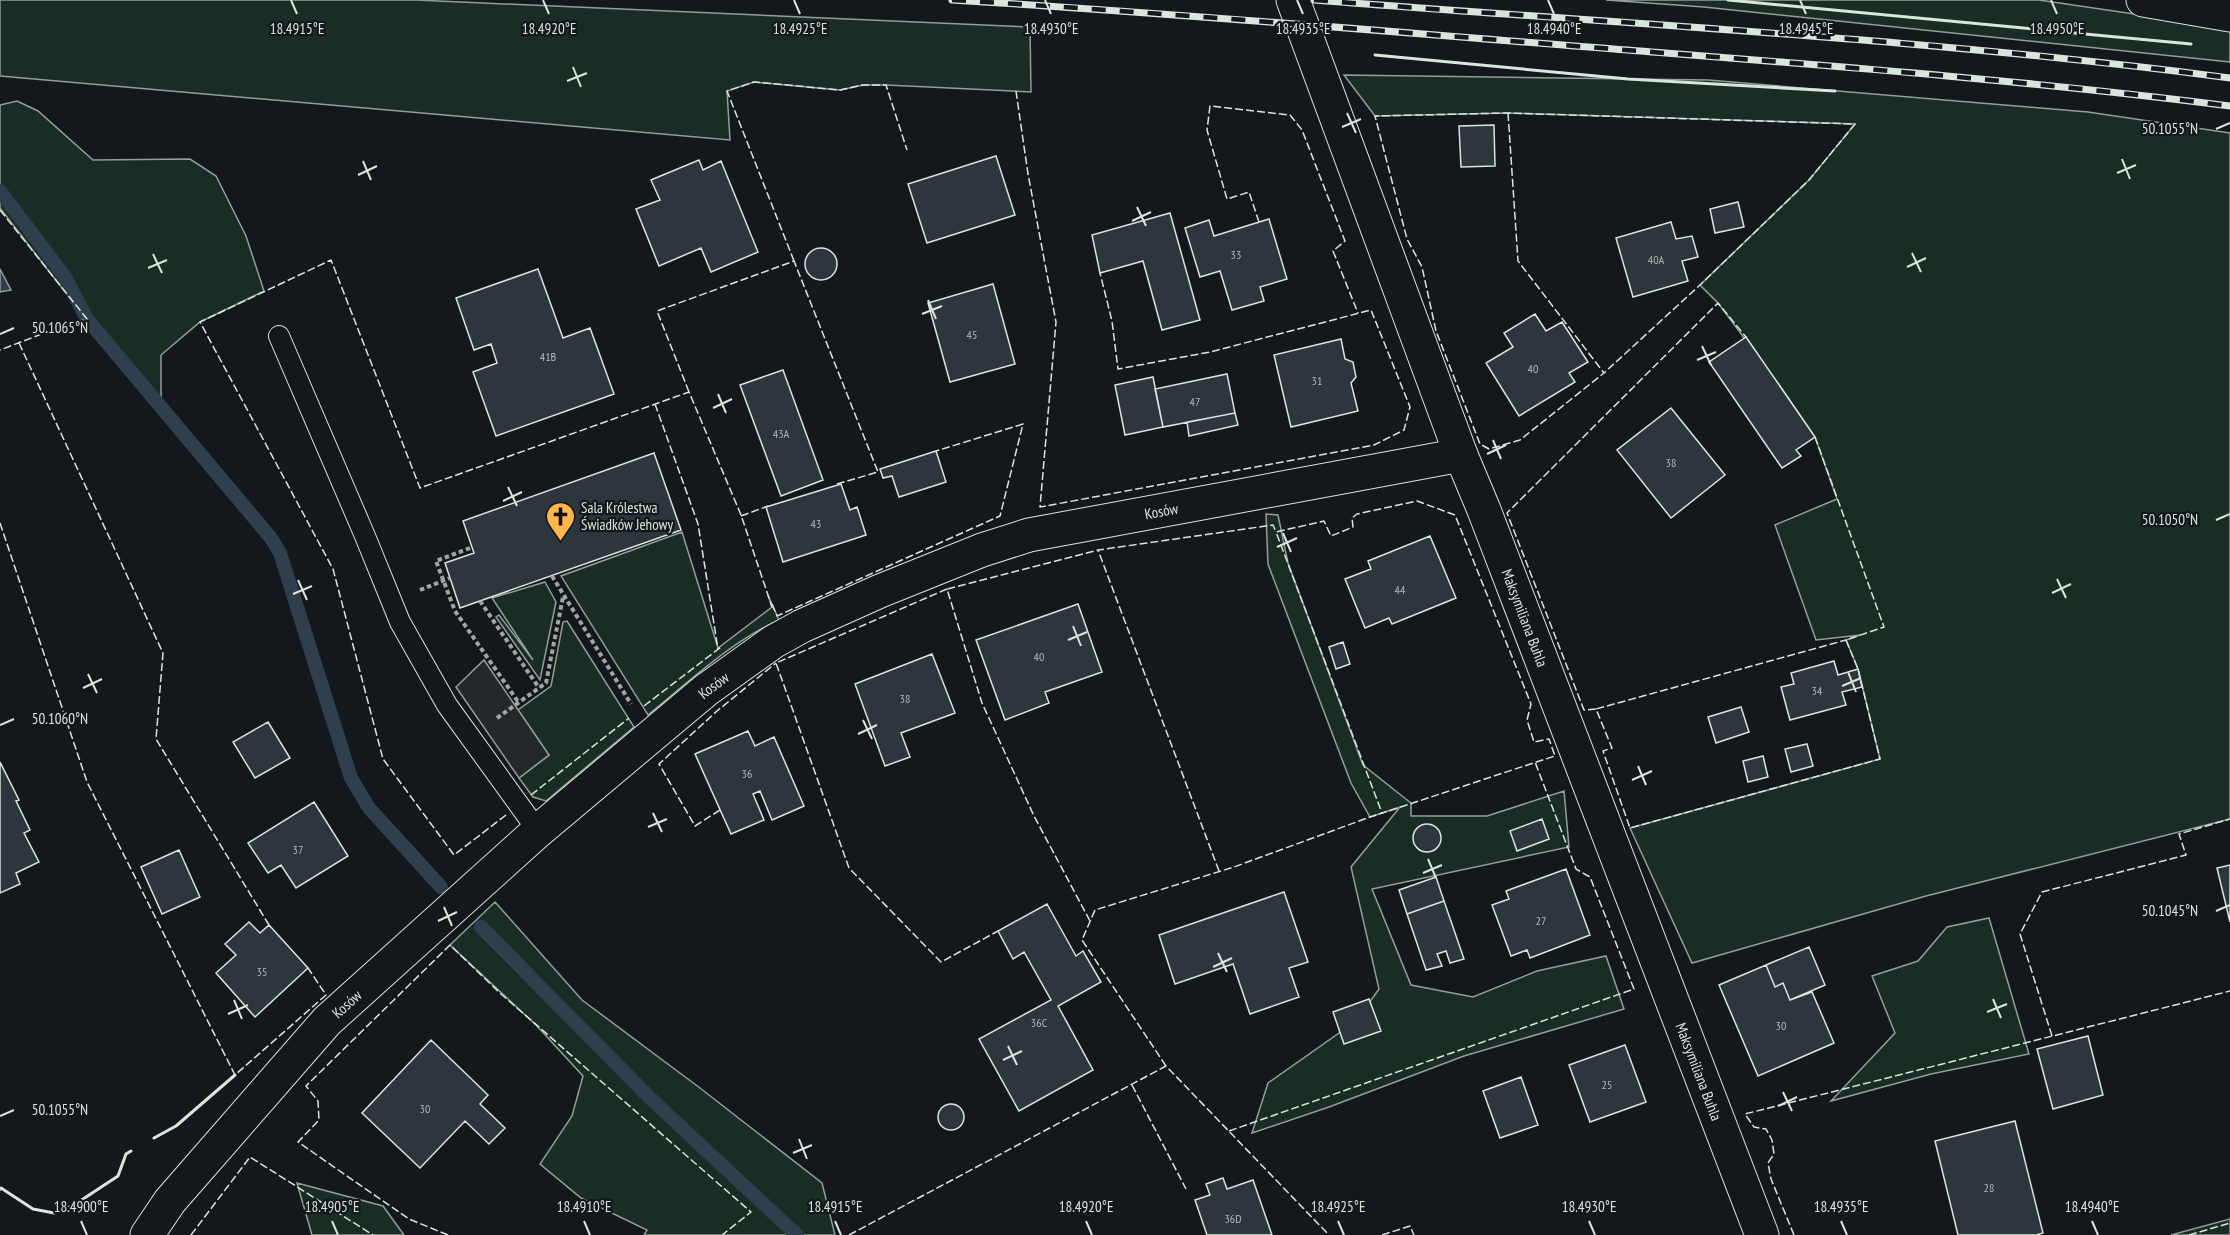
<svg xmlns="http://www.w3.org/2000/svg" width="2230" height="1235" viewBox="0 0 2230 1235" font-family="'PT Sans Narrow',sans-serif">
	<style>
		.green { fill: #1a2d24; stroke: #939e99; stroke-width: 1.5 }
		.parking { fill: #24282b; stroke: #939e99; stroke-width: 1.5 }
		.water { fill: #2f3f4d; stroke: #939e99; stroke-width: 1.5 }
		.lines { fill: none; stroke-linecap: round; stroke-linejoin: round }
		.stream { stroke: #2f3f4d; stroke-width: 14 }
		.building { fill: #2c363c; stroke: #d8e6dc; stroke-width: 1.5 }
		.service-casing { stroke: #d8e6dc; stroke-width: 22 }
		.minor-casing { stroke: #d8e6dc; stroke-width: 35 }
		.path { stroke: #9da8a2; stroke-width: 4; stroke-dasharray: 4.5 3; stroke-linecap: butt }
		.service { stroke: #14181c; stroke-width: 20 }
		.minor { stroke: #14181c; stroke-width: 33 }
		.rail-casing { stroke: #d8e6dc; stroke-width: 7 }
		.rail { stroke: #14181c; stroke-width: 4.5; stroke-dasharray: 14; stroke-linecap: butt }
		.fence { stroke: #d8e6dc; stroke-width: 1.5; stroke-dasharray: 8 3; stroke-linecap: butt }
		.wall { stroke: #d8e6dc; stroke-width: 3 }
		.ticks { fill: none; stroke: #d8e6dc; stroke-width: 2 }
		.labels { text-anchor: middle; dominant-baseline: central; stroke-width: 4.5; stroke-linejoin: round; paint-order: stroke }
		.number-label { font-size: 12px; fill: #adbab4 }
		.poi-label { font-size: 15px; fill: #d8e6dc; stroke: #14181c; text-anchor: start }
		.street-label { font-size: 15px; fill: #d8e6dc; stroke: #14181c }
		.ticks-label { font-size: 15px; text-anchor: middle; fill: #d8e6dc; stroke: #14181c; stroke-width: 4.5; stroke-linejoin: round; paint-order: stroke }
	</style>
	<rect width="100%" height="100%" fill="#14181c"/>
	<path class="green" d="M0,0H416L1030,27L1031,92L886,85H863L840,90L754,82L727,91L730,140L0,76Z
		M1606,0H2039L2230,28V62L1704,7Z
		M1344,75L1708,80L2088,112L2230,133V819L1926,896L1692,963L1630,828L1880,759L1858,669L1846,640L1860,635L1816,640L1775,525L1837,499L1815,437L1778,383L1718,303L1700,285L1809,180L1855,124L1508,113L1375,116Z
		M17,101L38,111L93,160L190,159L216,176L246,236L264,291L200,322L161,355V408L96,332L0,208V105Z
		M1266,514L1278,515L1288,563L1363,765L1411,803V816H1487L1564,791L1569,847L1372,889L1411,985L1473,997L1537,971L1606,956L1624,1009L1464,1056L1329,1107L1252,1133L1268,1083L1356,1021L1379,989L1351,867L1400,807L1370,817L1351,783L1268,564Z
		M682,532L718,648L772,607L768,595L779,620C730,642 689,682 648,715L561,576Z
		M545,582L556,602L540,680L496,617L499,615L533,660L492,598Z
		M567,621L634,727L546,801L533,797L519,778L549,755L518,710L551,686L563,622Z
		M495,902L582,1000L700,1088L822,1183L835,1235H644L647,1230L581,1198L540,1164L572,1116L583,1076L536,1025L450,945Z
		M1989,918L2029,1054L1931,1074L1831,1101L1895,1033L1872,976L1918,961L1947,927Z
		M297,1183L383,1206L404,1235H312Z
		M2230,1219V1235H2171Z"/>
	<path class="parking" d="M484,660L549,755L519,778L456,687Z"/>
	<path class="water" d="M0,269L11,290L0,292Z"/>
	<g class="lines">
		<path class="stream" d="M0,191L65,277L87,319L271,538L280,553L351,778L369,808L441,887
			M481,927L650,1098L797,1235"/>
	</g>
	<path class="building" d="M1494,125L1495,166L1461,167L1459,126Z
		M996,156L1015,215L927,243L908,184Z
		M699,160L703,170L721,161L758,252L711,272L701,248L659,266L636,209L660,200L651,180Z
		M1738,202L1744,227L1715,233L1710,209Z
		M1170,213L1200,320L1162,330L1143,261L1100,273L1092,235Z
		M1269,219L1287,279L1260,287L1264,301L1232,310L1220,271L1200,277L1185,228L1209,220L1214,236Z
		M1671,222L1676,239L1692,236L1698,257L1682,261L1688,281L1633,297L1616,238Z
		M805 264a16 16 0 1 1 32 0a16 16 0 1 1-32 0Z
		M538,269L563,338L590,328L614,394L496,436L473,372L497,363L491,344L474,350L456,298Z
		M993,284L1015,364L950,382L928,303Z
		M1535,314L1546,331L1562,322L1588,362L1569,373L1575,382L1519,416L1486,363L1513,347L1504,333Z
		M1746,337L1815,437L1796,450L1801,456L1782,468L1709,362Z
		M1341,339L1345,359L1353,362L1356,377L1351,383L1358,411L1291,427L1274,355Z
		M783,370L823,480L781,496L740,385Z
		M1227,374L1235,413L1163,427L1155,389Z
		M1153,377L1163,427L1125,435L1115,385Z
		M1671,408L1725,475L1671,518L1617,450Z
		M1235,413L1238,425L1189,436L1187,422Z
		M936,451L946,482L899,497L892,476L883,478L880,469Z
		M654,453L681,530L460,608L445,563L474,553L463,521Z
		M841,484L850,510L857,507L866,535L783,562L766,507Z
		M1430,536L1456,598L1392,624L1389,618L1365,628L1345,579L1371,569L1368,561Z
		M1078,604L1102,672L1045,692L1049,703L1005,720L976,640Z
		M1343,642L1350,664L1336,669L1329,647Z
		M932,654L955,713L901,733L910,757L885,766L855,684Z
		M1834,661L1838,675L1858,669L1862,687L1842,692L1846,705L1790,720L1781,687L1794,684L1791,673Z
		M1741,707L1749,732L1716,743L1708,717Z
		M268,722L290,758L255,778L233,742Z
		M748,731L755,746L774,737L804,806L772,820L760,791L753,794L764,820L731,834L695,754Z
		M1807,744L1813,766L1791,772L1785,749Z
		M1763,756L1768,777L1748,782L1743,761Z
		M0,762L19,800L16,801L30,830L24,833L39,862L16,873L20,884L0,893Z
		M314,802L348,856L296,888L281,865L268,873L248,843Z
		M1542,819L1549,839L1517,851L1510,831Z
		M1413 838a14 14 0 1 1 28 0a14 14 0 1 1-28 0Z
		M179,850L200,897L162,914L141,867Z
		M2230,865V922L2217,868Z
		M1566,869L1590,935L1530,958L1527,950L1511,956L1492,905L1509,899L1506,891Z
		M1436,877L1444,901L1407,914L1399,890Z
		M1284,892L1308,962L1289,968L1299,997L1250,1014L1233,964L1175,984L1159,935Z
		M1444,901L1464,959L1450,963L1446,951L1437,954L1442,966L1426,970L1407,914Z
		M1047,904L1076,956L1083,951L1101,982L1058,1006L1093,1070L1019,1111L979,1039L1051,1000L1024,952L1013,959L998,931Z
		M249,922L260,933L269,925L308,968L255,1017L216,973L236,955L225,944Z
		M1809,947L1825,985L1790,1000L1783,983L1775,987L1766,965Z
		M1766,965L1775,987L1783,983L1790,1000L1812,992L1834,1043L1758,1076L1719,985Z
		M1369,999L1381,1031L1344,1044L1333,1012Z
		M2088,1036L2103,1095L2053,1109L2037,1049Z
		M431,1040L488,1095L480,1104L505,1128L489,1144L465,1121L420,1168L362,1113Z
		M1625,1045L1646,1102L1590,1122L1569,1065Z
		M1521,1077L1538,1125L1500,1138L1483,1091Z
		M938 1117a13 13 0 1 1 26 0a13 13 0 1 1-26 0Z
		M2015,1121L2043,1233L2036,1235H1958L1935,1141Z
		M1223,1178L1227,1189L1253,1180L1272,1235H1207L1195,1200L1210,1195L1206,1184Z"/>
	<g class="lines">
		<defs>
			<path id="service" d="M279,336L365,536L400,622L447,705L538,831"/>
			<g id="minor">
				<path id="s1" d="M1293,0L1461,455L1484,510L1762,1235"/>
				<path d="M2143,0L2230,15"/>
				<path id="s2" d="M147,1235L170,1201L327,1021L538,831L706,690L773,642L802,626L880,591L982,550L1029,535L1461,455"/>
			</g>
		</defs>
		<use href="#service" class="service-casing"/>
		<use href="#minor" class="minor-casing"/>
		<path class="path" d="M470,548L436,561L455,611L519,703
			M552,576L631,704
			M420,590L450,578
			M480,601L539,688
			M497,718L546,683L563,597"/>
		<use href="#service" class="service"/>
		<use href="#minor" class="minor"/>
		<defs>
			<path id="rail" d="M952,0C1173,13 1393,32 1614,49C1819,65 2025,80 2230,106
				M1314,0C1619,24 1926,38 2230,78"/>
		</defs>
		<use href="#rail" class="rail-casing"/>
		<use href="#rail" class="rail"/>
		<path class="fence" d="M1016,91L1028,174L1056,322L1040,507L1374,445L1404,430L1410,407L1371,310L1210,352L1118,369L1112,321L1100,273
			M1508,113L1518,261L1604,373L1520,440L1489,449L1480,444L1436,331L1422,267L1407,239L1375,116L1508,113L1855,124L1809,180L1700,285L1604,373
			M0,210L87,319L65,325L0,350
			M1259,222L1249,192L1227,199L1207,130L1210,106L1290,115L1302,130L1345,241L1333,251L1358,313
			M794,261L727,91L754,82L840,90L863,85H886L907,150
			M19,343L163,653L156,739L269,925
			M689,392L657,311L794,261L878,472L837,484
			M655,404L698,524L718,649
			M1815,437L1884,627L1846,640
			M741,516L768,506
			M0,523L87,782L235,1075L326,995L308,968
			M947,589L776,663L849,868L941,962L998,931
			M772,604L777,616L1000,516L1023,424L936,451
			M1846,640L1858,669L1880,759L1630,828L1603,751L1612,748L1596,709Z
			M644,706L721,647
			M1596,709L1584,710L1507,513L1718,303L1746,337
			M531,795L629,718
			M720,810L695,826L659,764L717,711L776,663
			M506,815L454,855L383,759L333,569L200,322L331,260L420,488L689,392L741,515L772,607
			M1219,871L1098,550L1273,525L1276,532
			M1090,921L1034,816L982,703L947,589L1098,550
			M2052,1036L2020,934L2042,892L2186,855L2179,834L2230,819
			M1166,1066L1082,940L1095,910L1234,867L1370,817C1432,797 1493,776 1555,756L1549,739L1534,742L1527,720L1531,704L1455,515L1417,501L1357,514L1352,518L1353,527L1331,536L1324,521L1276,532L1382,813
			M1132,1085L1186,1189
			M1229,1131L1634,989L1590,877L1576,869L1535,762
			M0,1187V1191
			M191,1235L250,1157L373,1235
			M448,1235L409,1219L298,1142L319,1120L318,1101L306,1086L450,945L501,994L751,1212L722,1235
			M849,1235L1166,1066L1329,1235
			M1382,1235L1410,1226L1414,1235
			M1794,1235L1771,1179L1768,1163L1774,1154L1772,1140L1766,1129L1754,1127L1745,1114L2230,991
			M2189,1235L2230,1223"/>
		<path class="wall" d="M1728,0L2191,44
			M1375,55L1628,79L1835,91
			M154,1138L176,1126L235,1075
			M1,1188L33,1209L54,1213L74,1205L118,1176L126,1154L131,1151"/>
	</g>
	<path class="ticks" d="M291,0L297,14M543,0L549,14M794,0L800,14M1045,0L1051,14M1297,0L1303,14M1548,0L1554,14M1800,0L1806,14M2051,0L2057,14M573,67L581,87M567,81L587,73M1347,113L1356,133M1342,127L1361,119M2216,129L2230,123M2122,159L2130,179M363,161L371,180M2117,173L2136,165M358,175L377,166M1137,207L1146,226M1132,221L1151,212M1912,253L1921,272M153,254L162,273M1907,267L1926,258M148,268L167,260M928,300L936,319M922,314L942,306M0,334L14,328M1702,346L1711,365M1697,360L1716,352M718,394L726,413M713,408L732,399M1493,440L1501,459M1487,454L1506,445M508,487L517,506M503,501L522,492M2216,520L2230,514M1283,533L1291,552M1277,547L1297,538M2057,579L2066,598M298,580L307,600M2052,593L2071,584M293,594L312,586M1073,626L1081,646M1068,640L1087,632M1848,672L1856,692M88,674L97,693M1842,686L1861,678M83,688L102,679M863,720L872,739M0,725L14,719M858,734L877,725M1638,766L1646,785M1632,780L1652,771M653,813L662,832M648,827L667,819M1428,859L1436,878M1423,873L1442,865M444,907L452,926M2216,911L2230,905M438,921L457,912M1218,953L1227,972M1213,967L1232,958M1993,999L2001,1018M234,1000L242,1019M1987,1012L2007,1004M228,1014L248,1005M1008,1046L1017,1065M1003,1060L1022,1051M1783,1092L1792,1111M1778,1106L1797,1097M0,1116L14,1110M799,1139L807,1159M793,1153L812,1145M81,1221L87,1235M332,1221L338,1235M584,1221L590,1235M835,1221L841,1235M1086,1221L1092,1235M1338,1221L1344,1235M1589,1221L1595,1235M1841,1221L1847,1235M2092,1221L2098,1235"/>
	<defs>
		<symbol id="church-pin" viewBox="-11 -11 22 30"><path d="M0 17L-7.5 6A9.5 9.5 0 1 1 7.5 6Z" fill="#ffb74d" stroke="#14181c"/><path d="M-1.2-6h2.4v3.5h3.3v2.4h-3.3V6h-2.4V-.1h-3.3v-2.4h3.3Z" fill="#111"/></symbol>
	</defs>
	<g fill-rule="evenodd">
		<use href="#church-pin" x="544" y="500" width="33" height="45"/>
	</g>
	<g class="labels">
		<g class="number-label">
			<text x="1236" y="254">33</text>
			<text x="1656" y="259">40A</text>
			<text x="972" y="334">45</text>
			<text x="548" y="356">41B</text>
			<text x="1533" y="368">40</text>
			<text x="1317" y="380">31</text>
			<text x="1195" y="401">47</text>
			<text x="781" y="433">43A</text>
			<text x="1671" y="462">38</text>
			<text x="816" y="523">43</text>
			<text x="1400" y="589">44</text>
			<text x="1039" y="656">40</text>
			<text x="1817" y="690">34</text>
			<text x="905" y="698">38</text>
			<text x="747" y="773">36</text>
			<text x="298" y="849">37</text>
			<text x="1541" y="920">27</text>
			<text x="262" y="971">35</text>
			<text x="1039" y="1022">36C</text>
			<text x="1781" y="1025">30</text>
			<text x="1607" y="1084">25</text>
			<text x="425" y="1108">30</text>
			<text x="1989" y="1187">28</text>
			<text x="1233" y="1218">36D</text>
		</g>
		<g class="poi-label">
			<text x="581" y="507">Sala Królestwa<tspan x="581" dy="17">Świadków Jehowy</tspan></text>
		</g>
		<g class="street-label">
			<text stroke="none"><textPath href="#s2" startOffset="1278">Kosów</textPath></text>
			<text stroke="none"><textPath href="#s1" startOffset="660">Maksymiliana Buhla</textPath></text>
			<text stroke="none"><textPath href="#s2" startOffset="792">Kosów</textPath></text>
			<text stroke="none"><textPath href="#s2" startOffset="306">Kosów</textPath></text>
			<text stroke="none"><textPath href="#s1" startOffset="1146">Maksymiliana Buhla</textPath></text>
		</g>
	</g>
	<g class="ticks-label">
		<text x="297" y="34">18.4915°E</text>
		<text x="549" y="34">18.4920°E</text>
		<text x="800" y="34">18.4925°E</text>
		<text x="1051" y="34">18.4930°E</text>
		<text x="1303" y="34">18.4935°E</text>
		<text x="1554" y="34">18.4940°E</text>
		<text x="1806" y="34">18.4945°E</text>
		<text x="2057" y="34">18.4950°E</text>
		<text x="2170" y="134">50.1055°N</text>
		<text x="60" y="333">50.1065°N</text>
		<text x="2170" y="525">50.1050°N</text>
		<text x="60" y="724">50.1060°N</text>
		<text x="2170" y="916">50.1045°N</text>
		<text x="60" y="1115">50.1055°N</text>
		<text x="81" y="1212">18.4900°E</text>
		<text x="332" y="1212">18.4905°E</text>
		<text x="584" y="1212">18.4910°E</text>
		<text x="835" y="1212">18.4915°E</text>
		<text x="1086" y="1212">18.4920°E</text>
		<text x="1338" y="1212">18.4925°E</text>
		<text x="1589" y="1212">18.4930°E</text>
		<text x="1841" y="1212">18.4935°E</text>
		<text x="2092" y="1212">18.4940°E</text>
	</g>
</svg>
